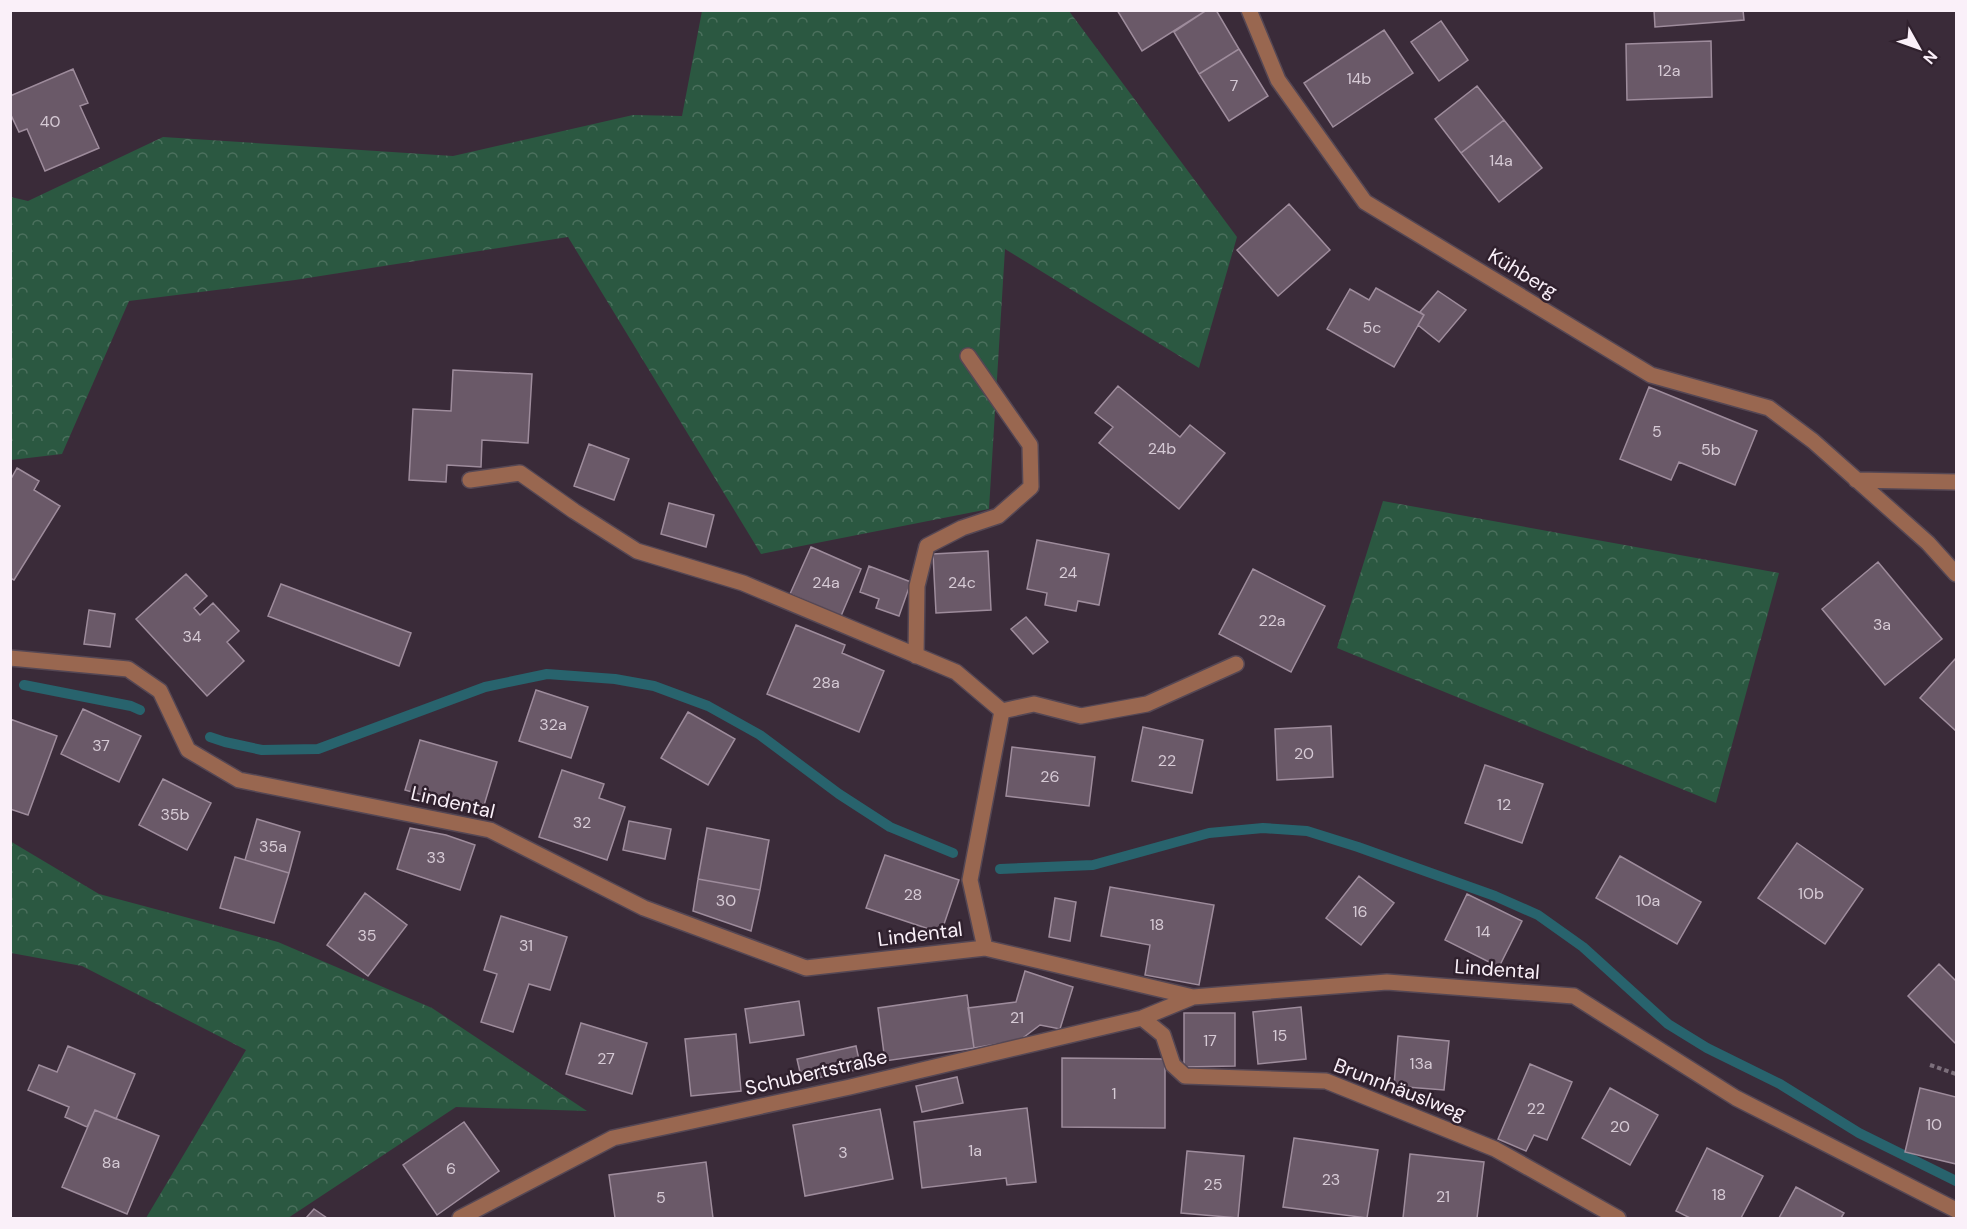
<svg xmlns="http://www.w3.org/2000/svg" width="1967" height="1229" viewBox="0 0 1967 1229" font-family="'DM Sans',sans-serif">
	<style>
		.forest { fill: url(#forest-crowns) }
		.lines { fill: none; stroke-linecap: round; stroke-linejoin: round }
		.stream { stroke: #28636d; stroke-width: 10 }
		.building { fill: #6a5968; stroke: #9e8c9c; stroke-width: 1.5 }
		.minor-casing { stroke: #554754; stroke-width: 18 }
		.path { stroke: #7c6f7b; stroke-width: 4; stroke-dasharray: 4.5 3; stroke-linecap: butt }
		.minor { stroke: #996750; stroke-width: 15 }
		.labels { text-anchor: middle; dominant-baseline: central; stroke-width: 5; stroke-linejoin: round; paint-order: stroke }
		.number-label { font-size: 16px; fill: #d6cad5 }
		.street-label { font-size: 20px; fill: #faf0f9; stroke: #30212e }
	</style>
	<defs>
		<pattern id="forest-crowns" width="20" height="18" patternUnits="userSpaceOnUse" patternTransform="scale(1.5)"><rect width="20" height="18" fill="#2b5841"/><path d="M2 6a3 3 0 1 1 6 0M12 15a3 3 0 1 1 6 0" fill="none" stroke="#4b705d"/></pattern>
	</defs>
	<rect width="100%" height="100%" fill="#3a2b39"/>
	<path class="forest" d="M702,11H1069L1237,237L1199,368L1005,249L989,509L761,554L568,237L295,280L129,301L62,454L11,460V197L28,201L163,137L453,156L633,115L682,116Z
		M1383,501L1779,573L1716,803L1337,648Z
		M10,841L99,894L278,942L432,1008L587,1111L456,1107L288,1218H146L246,1050L82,966L11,953Z"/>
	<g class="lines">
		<path class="stream" d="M24,685L131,706L140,710
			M210,737L225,742L262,750L318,749L485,687L547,674L615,679L654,686L708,706L760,735L839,794L890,827L953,853
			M1000,869L1093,865L1209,833L1263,828L1307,831L1358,847L1495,896L1538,915L1583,947L1668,1024L1707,1048L1780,1084L1859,1133L1956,1181"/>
	</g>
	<path class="building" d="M1117,10H1207L1142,51Z
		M1207,10H1216L1239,49L1199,74L1174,32Z
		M1654,10H1743L1744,20L1655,27Z
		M1441,21L1468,60L1439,81L1411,42Z
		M1384,30L1413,73L1333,127L1304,83Z
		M1711,41L1712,97L1627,100L1626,44Z
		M1239,49L1268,96L1229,121L1199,74Z
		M73,69L88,103L80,106L99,148L45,171L27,129L19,132L10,113V96Z
		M1477,86L1504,120L1461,153L1435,119Z
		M1504,120L1542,168L1499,202L1461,153Z
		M1289,204L1330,250L1278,296L1237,250Z
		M1376,288L1424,315L1394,367L1327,329L1350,289L1369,300Z
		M1438,291L1466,310L1439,342L1418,325L1424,315L1420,312Z
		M453,370L532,374L528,443L482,440L481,467L447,465L446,482L409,480L413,409L451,411Z
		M1118,386L1180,437L1190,425L1225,453L1179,509L1099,443L1113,427L1095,413Z
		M1649,387L1757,431L1735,485L1679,462L1671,480L1620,459Z
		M589,444L629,459L614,500L574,486Z
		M17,468L39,481L34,490L60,506L14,580L10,578V476L12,477Z
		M669,503L714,515L706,547L661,534Z
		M1037,540L1109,554L1099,605L1078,601L1076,611L1045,605L1047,593L1027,589Z
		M811,547L861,569L841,616L790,594Z
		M988,551L991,610L936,613L933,554Z
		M1878,562L1942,639L1885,685L1822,609Z
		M869,566L911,582L899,616L876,608L879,599L860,592Z
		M1253,569L1325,606L1291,672L1219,634Z
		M186,574L207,596L194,608L200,615L213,603L239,631L227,642L244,661L207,696L136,619Z
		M281,584L411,633L399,666L268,616Z
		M89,610L115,614L110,647L84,644Z
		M1026,617L1048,642L1033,654L1011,629Z
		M796,625L845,645L842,653L884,671L859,732L767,694Z
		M1956,658V731L1920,698Z
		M536,690L588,707L571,758L519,741Z
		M83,709L141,736L119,782L61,754Z
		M688,712L735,739L708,785L661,758Z
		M10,719L57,736L28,815L10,809Z
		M1331,726L1333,777L1277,780L1275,729Z
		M1143,727L1203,740L1192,793L1132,781Z
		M420,740L497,762L482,812L405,790Z
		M1012,747L1095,757L1089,806L1006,796Z
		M1485,765L1543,784L1522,843L1465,823Z
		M562,770L604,784L599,798L625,807L607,860L539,837Z
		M163,779L211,803L187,850L139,825Z
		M257,819L300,832L289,873L245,860Z
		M629,821L671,829L665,859L623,850Z
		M410,828L446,835L475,845L460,890L397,869Z
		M707,828L769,840L760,890L698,879Z
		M1797,843L1863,889L1825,944L1758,898Z
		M885,855L959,880L941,933L866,908Z
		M1620,856L1701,902L1677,944L1596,898Z
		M235,857L289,873L274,923L220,908Z
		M1359,876L1394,903L1361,945L1326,918Z
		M698,879L760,890L751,931L693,911Z
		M1110,887L1214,905L1199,985L1145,975L1150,945L1101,936Z
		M365,893L407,925L368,976L327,945Z
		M1467,894L1522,921L1499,967L1445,940Z
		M1055,898L1076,902L1070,941L1049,937Z
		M501,916L567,937L550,990L529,984L513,1032L481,1022L497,974L484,970Z
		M1939,964L1956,981V1044L1908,996Z
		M1025,971L1073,987L1060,1029L1040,1025L1020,1040L974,1048L968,1008L1016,1002Z
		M967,995L974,1048L885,1061L878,1008Z
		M799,1001L804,1035L750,1043L745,1009Z
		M1301,1007L1306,1059L1258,1064L1253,1012Z
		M1184,1013H1235V1066L1184,1067Z
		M581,1023L647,1043L632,1094L566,1074Z
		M736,1034L741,1091L691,1096L685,1039Z
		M1398,1036L1449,1041L1444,1090L1394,1086Z
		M68,1046L135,1074L116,1119L95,1110L87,1127L65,1117L69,1107L28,1090L39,1065L57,1072Z
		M856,1046L861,1069L802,1081L797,1059Z
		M1062,1058L1165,1059V1128L1062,1127Z
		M1530,1064L1572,1082L1547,1140L1534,1135L1526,1151L1498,1139Z
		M957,1077L963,1103L922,1112L916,1086Z
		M1610,1088L1658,1115L1630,1165L1582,1138Z
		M1920,1088L1956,1097V1164L1905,1152Z
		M1027,1108L1036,1182L1007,1185L1006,1178L922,1188L914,1122Z
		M880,1109L893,1179L805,1196L793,1125Z
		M95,1110L159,1136L127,1214L62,1187Z
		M464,1122L499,1171L437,1215L403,1165Z
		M1294,1138L1378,1150L1367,1218L1283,1207Z
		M1707,1148L1763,1176L1741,1218H1690L1676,1211Z
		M1187,1151L1244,1156L1238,1218L1181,1213Z
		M1410,1154L1484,1162L1477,1218H1403Z
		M706,1162L713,1218H615L609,1175Z
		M1796,1187L1844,1213L1841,1218H1779Z
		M314,1209L327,1218H306Z"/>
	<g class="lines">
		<defs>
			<path id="minor" d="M1249,10L1278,80L1365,202L1651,375L1769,408L1813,441L1928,543L1956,574
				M470,480L520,473L574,511L637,551L743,583L956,672L1002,711L970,880L985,948
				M1856,480L1956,482
				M916,656L917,586L927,546L962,528L998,516L1031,487L1030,445L968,356
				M10,658L128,669L160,691L188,750L239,780L490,830L644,908L806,968L985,948L1193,997L1387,982L1574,996L1736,1098L1956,1210
				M1002,711L1034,704L1081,716L1147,704L1236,664
				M1142,1018L1163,1035L1173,1065L1185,1076L1326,1081L1495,1149L1618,1218
				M460,1218L613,1138L850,1087L1142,1018L1193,997"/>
		</defs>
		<use href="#minor" class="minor-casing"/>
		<path class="path" d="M1930,1065L1956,1074"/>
		<use href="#minor" class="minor"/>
	</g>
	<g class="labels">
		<g class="number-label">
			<text x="1669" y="70">12a</text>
			<text x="1359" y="78">14b</text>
			<text x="1234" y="85">7</text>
			<text x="50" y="121">40</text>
			<text x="1501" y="160">14a</text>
			<text x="1372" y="327">5c</text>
			<text x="1657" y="431">5</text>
			<text x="1162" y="448">24b</text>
			<text x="1711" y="449">5b</text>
			<text x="1068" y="572">24</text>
			<text x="826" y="582">24a</text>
			<text x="962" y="582">24c</text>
			<text x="1272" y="620">22a</text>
			<text x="1882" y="624">3a</text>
			<text x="192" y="636">34</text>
			<text x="826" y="682">28a</text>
			<text x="553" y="724">32a</text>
			<text x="101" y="745">37</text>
			<text x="1304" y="753">20</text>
			<text x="1167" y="760">22</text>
			<text x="1050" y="776">26</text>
			<text x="1504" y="804">12</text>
			<text x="175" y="814">35b</text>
			<text x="582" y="822">32</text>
			<text x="273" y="846">35a</text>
			<text x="436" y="857">33</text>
			<text x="1811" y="893">10b</text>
			<text x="913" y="894">28</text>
			<text x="726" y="900">30</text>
			<text x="1648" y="900">10a</text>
			<text x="1360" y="911">16</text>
			<text x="1157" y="924">18</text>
			<text x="1483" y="931">14</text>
			<text x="367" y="935">35</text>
			<text x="526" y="945">31</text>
			<text x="1017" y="1017">21</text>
			<text x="1280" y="1035">15</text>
			<text x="1210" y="1040">17</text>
			<text x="606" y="1058">27</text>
			<text x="1421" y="1063">13a</text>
			<text x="1114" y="1093">1</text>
			<text x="1536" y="1108">22</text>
			<text x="1934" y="1124">10</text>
			<text x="1620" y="1126">20</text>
			<text x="975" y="1150">1a</text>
			<text x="843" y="1152">3</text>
			<text x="111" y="1162">8a</text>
			<text x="451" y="1168">6</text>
			<text x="1331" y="1179">23</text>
			<text x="1213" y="1184">25</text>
			<text x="1719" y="1194">18</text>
			<text x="1443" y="1196">21</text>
			<text x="661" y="1197">5</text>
		</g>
		<g class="street-label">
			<text transform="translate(1523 273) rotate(31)">Kühberg</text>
			<text transform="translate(453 802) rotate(13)">Lindental</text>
			<text transform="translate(920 934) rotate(-7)">Lindental</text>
			<text transform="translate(1497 969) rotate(4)">Lindental</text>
			<text transform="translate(816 1072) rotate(-13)">Schubertstraße</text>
			<text transform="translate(1400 1089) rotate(21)">Brunnhäuslweg</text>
		</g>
	</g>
	<rect width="1967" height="1229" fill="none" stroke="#faf0f9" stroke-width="24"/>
	<g transform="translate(1919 48) rotate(130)" stroke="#30212e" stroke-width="4.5" paint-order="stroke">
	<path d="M0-4.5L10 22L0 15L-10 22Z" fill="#faf0f9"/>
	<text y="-9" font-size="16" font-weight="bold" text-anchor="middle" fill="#faf0f9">N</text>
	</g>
</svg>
